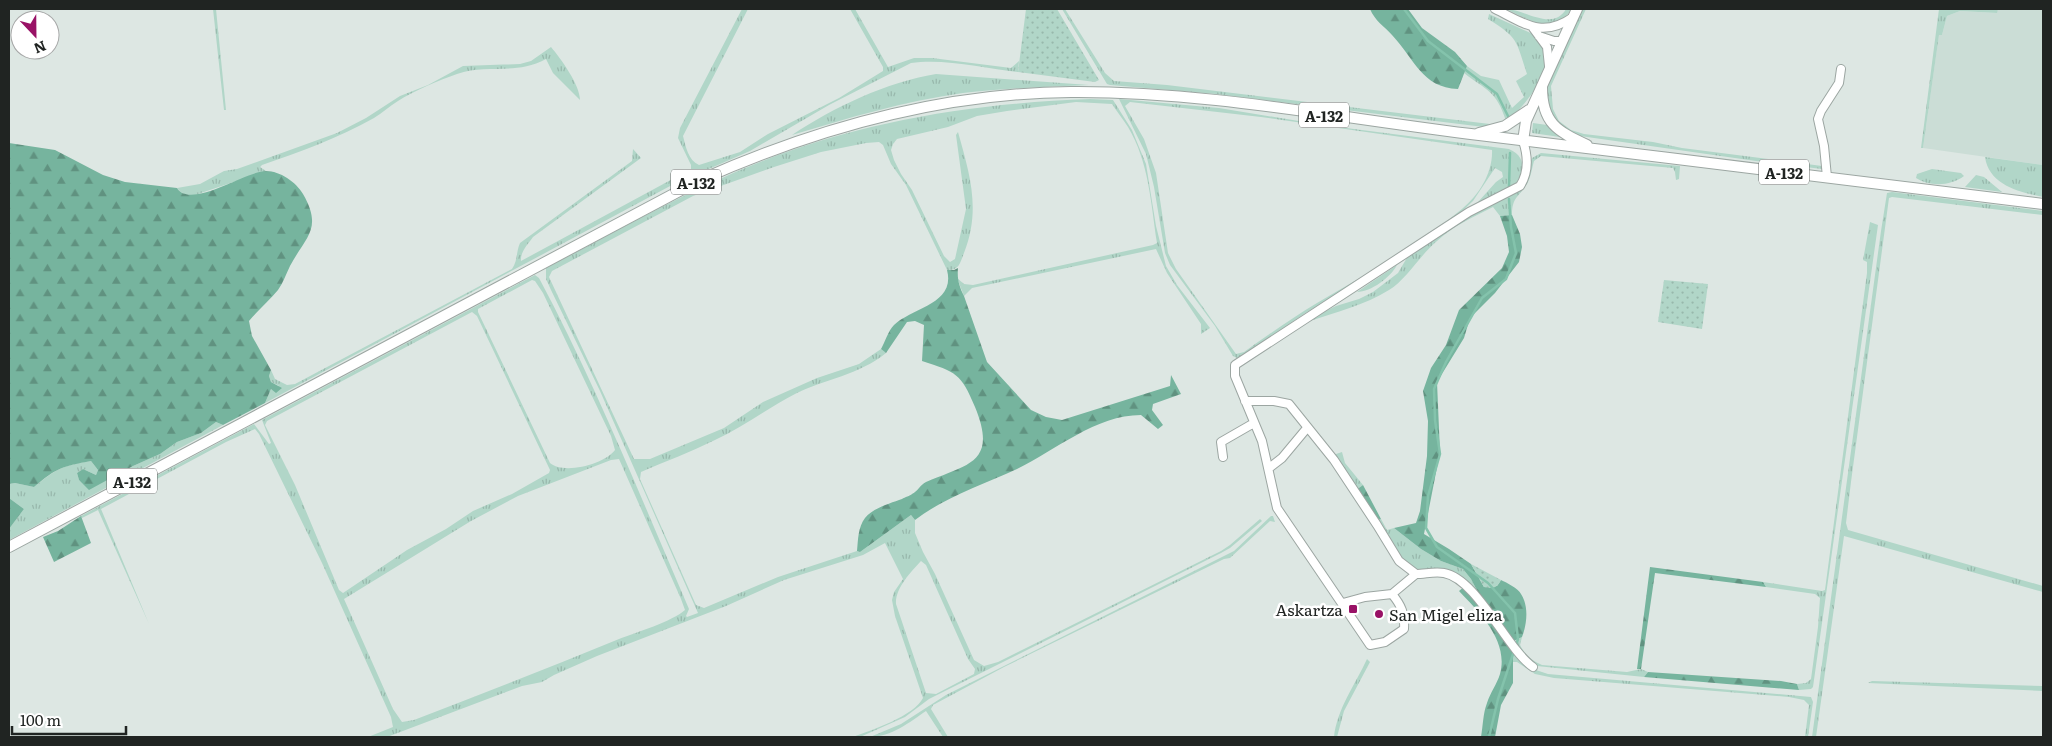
<svg xmlns="http://www.w3.org/2000/svg" width="2052" height="746" viewBox="0 0 2052 746" font-family="Literata,serif">
	<style>
		.built { fill: #cbddd6 }
		.grass { fill: url(#grass-tufts); fill-rule: evenodd }
		.forest { fill: url(#forest-firs) }
		.garden { fill: url(#garden-dots) }
		.lines { fill: none; stroke-linecap: round; stroke-linejoin: round }
		.stream { stroke: #84c3ac; stroke-width: 2.5 }
		.minor-casing { stroke: #9ca6a2; stroke-width: 10 }
		.major-casing { stroke: #9ca6a2; stroke-width: 12 }
		.minor { stroke: #fff; stroke-width: 8 }
		.major { stroke: #fff; stroke-width: 10 }
		.poi-dot { fill: #991266; stroke: #fff; stroke-width: 2 }
		.labels { text-anchor: middle; dominant-baseline: central; stroke-width: 5; stroke-linejoin: round; paint-order: stroke }
		.shield { fill: #fff; stroke: #636664; stroke-width: 1 }
		.shield-label { font-size: 15px; font-weight: bold; fill: #202422 }
		.poi-label { font-size: 16px; fill: #202422; stroke: #fff; text-anchor: end }
	</style>
	<defs>
		<pattern id="grass-tufts" width="24" height="20" patternUnits="userSpaceOnUse" patternTransform="scale(1.25)"><rect width="24" height="20" fill="#b1d6c8"/><path d="M3 7l-1-3M5 7V3M7 7l1-3M15 17l-1-3M17 17v-4M19 17l1-3" fill="none" stroke="#98b8ac"/></pattern>
		<pattern id="forest-firs" width="22" height="20" patternUnits="userSpaceOnUse" patternTransform="scale(1.25)"><rect width="22" height="20" fill="#76b49e"/><path d="M5 1l3.5 6h-7zM16 11l3.5 6h-7z" fill="#609280"/></pattern>
		<pattern id="garden-dots" width="8" height="8" patternUnits="userSpaceOnUse" patternTransform="scale(1.25)"><rect width="8" height="8" fill="#b1d6c8"/><path d="M2 2h.1M6 6h.1" fill="none" stroke="#98b8ac" stroke-width="1.8" stroke-linecap="round"/></pattern>
	</defs>
	<rect width="100%" height="100%" fill="#dde7e3"/>
	<path class="built" d="M1998,9H2043V165L1923,148L1939,34L1942,35L1947,16L1960,11L1996,13Z"/>
	<path class="grass" d="M213,9H216L226,110H224Z
		M742,9H748L683,136C686,147 688,160 699,165L740,152L768,134L839,98L883,71V67L850,9H855L888,67L914,58H932L1011,68L1019,61L1018,72C985,68 943,58 911,63L829,105L750,151L672,185L265,403L271,389L273,390L279,386L271,382L269,376L271,370L275,379L287,385L295,384L512,269C518,260 516,252 520,243L632,161L633,149L641,158L533,237C528,244 520,252 521,261L691,169V165L678,138L680,128Z
		M1062,9H1065L1105,73L1114,81L1167,85L1490,124L1484,127L1216,94L1110,85L1107,84Z
		M1506,9C1524,9 1553,32 1566,9H1571C1555,38 1528,19 1506,9Z
		M1582,9H1586L1551,86L1553,109L1559,121L1571,130L1584,134L1653,142L1682,148L1822,166V169L1763,162L1573,135C1552,123 1545,108 1548,84Z
		M1939,9H1998L1997,13L1960,11L1947,16L1942,35H1939L1923,148H1921Z
		M1489,14L1537,36C1543,43 1548,55 1546,65C1541,84 1522,110 1506,121C1496,90 1487,91 1464,73L1467,66L1481,76L1499,80L1512,108L1524,97L1516,81L1527,74C1516,41 1519,38 1488,19Z
		M551,47C561,59 580,85 580,100L553,73L546,59C514,76 487,63 457,74C440,80 413,91 398,101C390,106 382,113 374,118C338,138 300,152 262,165L260,167L266,171L195,195C187,195 182,195 177,188L200,184L224,171L237,169L337,133L366,118L400,96L428,85L463,66L520,64L531,61Z
		M936,74L1089,85C1047,87 1005,88 963,93C905,101 848,118 792,135C834,107 887,82 936,74Z
		M1090,99L1113,100L1132,130L1146,164L1156,226L1166,266L1177,285L1210,328L1201,334V324L1167,273L1156,249L972,288L964,296L957,278L964,284L973,285L1153,245L1157,243C1151,204 1149,162 1128,127C1123,119 1117,112 1112,104L1076,102L1007,111L977,116L948,127L897,139L893,144L891,150L894,160L901,174L912,190L944,256L950,262L955,259L966,209L956,135L958,132C970,175 981,210 964,253C960,263 959,271 947,270L906,185L891,164L883,145L879,142L866,143L821,152L774,167L693,196L552,271L549,277L634,459H650L724,428L763,402L817,378L859,364L881,349L886,353C859,375 825,379 795,394C768,408 743,427 715,440C691,452 666,461 641,472L640,479L696,605L704,608L778,577L857,551L860,552L911,515L915,520V533L923,552L935,574L974,660L984,666L998,662L1221,551L1230,545L1260,519L1262,521L1230,548L1221,553L929,699L905,717L860,737H853C872,730 914,716 923,698L895,616L892,600L894,592L903,579L885,543L863,555L784,580L726,606L597,656L554,675L542,682L522,686L387,737H368L393,727L391,717L322,563L259,434L255,429L226,442L101,509L149,624L98,510L82,518L81,516L254,424L269,444L271,443L262,420L535,275L539,278C596,385 641,498 689,609L686,616L687,617L698,613L600,391L551,290L546,279V268C617,231 686,191 760,162C866,120 977,103 1090,99ZM532,280L535,281L543,293L611,436L615,450C605,464 564,475 550,463L478,312V309ZM472,312L477,316L550,470L549,473L512,494L473,511L446,529L407,550L343,593L339,590L295,485L265,425L267,421ZM619,459L681,599L685,610C673,621 635,633 619,639C551,667 482,694 414,720L402,722L393,709L344,599L471,521L518,496L611,460ZM921,561L926,565L968,659L975,669L974,674L936,694L926,693L896,604C895,588 911,572 921,561Z
		M1119,99L1219,108L1323,125L1509,149C1520,154 1523,160 1523,172L1515,185L1479,204L1478,202L1496,182L1503,177L1502,172L1495,168L1473,201L1458,215L1405,252L1304,314L1239,359L1233,356L1215,326L1170,265L1165,253L1154,187L1146,154ZM1130,102L1261,117L1492,150C1493,173 1479,195 1462,209C1418,246 1366,274 1317,303C1292,318 1268,335 1244,352L1236,354L1176,269L1168,253L1156,173L1144,139L1125,106Z
		M1533,123L1547,125L1560,137L1532,133Z
		M1541,153L1680,166L1679,179L1676,180L1675,172L1673,168L1541,156L1534,161C1532,168 1531,177 1527,184C1519,197 1512,197 1512,215L1500,216L1493,207C1473,217 1453,226 1437,241C1421,254 1406,280 1389,290C1365,305 1336,312 1310,321L1309,319L1336,306L1359,299L1373,292L1398,273L1408,256L1465,218L1516,192L1532,158Z
		M1985,157L2043,165V197C2019,192 1989,185 1985,157Z
		M1932,169L1961,173L1964,176C1951,186 1930,187 1916,178L1917,174Z
		M1976,175L1984,177L2002,192L1965,187Z
		M1892,192L2043,211V215L1892,197L1889,198L1851,482L1846,523L1848,530L2043,586V592L1844,536L1816,737H1812L1881,231L1887,193Z
		M1870,222L1878,225L1813,687L1811,689L1799,690L1797,684L1806,683L1811,679L1818,627L1820,598L1815,594L1766,587L1763,582L1822,591L1825,590L1867,273V262L1863,260Z
		M1397,265C1391,277 1371,292 1357,292Z
		M216,422L223,425L9,540V529L24,509L9,498V484L15,483L34,487C56,469 63,465 91,461L98,470L96,475L83,469L77,473L79,480L89,489L133,466L160,454L177,442L201,433Z
		M1342,452L1345,463L1363,485L1356,490L1333,455Z
		M1271,516H1273L1275,522L1270,521L1230,558L1224,559L1004,667L933,705L931,709L948,737H943L926,711C910,722 891,737 870,737L901,724L946,695L1234,551Z
		M1381,519L1387,530L1394,528L1421,549L1441,561L1463,569L1471,579L1483,602C1472,589 1462,570 1442,569C1435,569 1425,572 1419,570C1398,564 1386,537 1375,521Z
		M1522,637L1520,645C1526,656 1531,660 1542,665L1627,672L1641,669L1648,672L1644,677L1537,666L1525,659L1514,642Z
		M1513,653L1533,669L1548,674L1811,697L1813,702L1808,737H1805L1809,705L1804,700L1789,697L1554,678L1535,674L1517,662H1512Z
		M1367,659L1370,662L1344,711L1337,737H1334C1337,709 1355,685 1367,659Z
		M1872,681L2043,686V691L1868,683Z"/>
	<path class="forest" d="M1370,9H1408L1422,28L1455,52L1467,66L1458,89C1422,88 1414,58 1392,35C1384,26 1375,21 1370,9Z
		M9,143L55,150L103,175L125,182L177,188C190,210 246,171 266,171C280,171 296,182 303,194C323,229 306,236 290,266C286,274 283,283 278,290C269,301 258,310 249,321L252,336L271,370L269,376L271,382L282,388L276,393L271,389L265,403L223,425L216,422L201,433L177,442L160,454L133,466L89,490L79,480L77,473L83,469L96,475L98,470L91,461C63,466 56,468 34,487L15,483L9,484Z
		M1512,215L1520,234L1522,247L1519,262L1495,293L1470,318L1464,338L1437,382L1440,452L1424,534L1449,549L1471,564L1484,587L1497,586L1501,580C1507,583 1518,588 1521,594C1529,606 1527,624 1522,637L1514,641L1483,602L1471,579L1463,569L1441,561L1421,549L1394,528L1416,523L1420,511L1427,456L1428,421L1423,391L1431,368L1446,345L1459,310L1502,268L1509,252L1507,236L1500,216Z
		M958,268C957,279 959,286 964,296L987,362L1031,410L1046,417L1062,420L1170,386L1171,375L1181,394L1153,404L1152,410L1163,425L1158,429L1141,415C1096,415 1056,450 1017,469C982,485 945,497 915,520L911,515L860,552L857,551C858,540 858,527 865,518C873,508 891,503 902,499C905,497 910,496 912,494C918,491 920,485 926,482C968,464 998,463 975,407C961,373 956,372 922,361L924,325L915,321L907,322L886,353L881,349C885,342 888,331 894,325C912,308 956,304 947,270H954Z
		M1363,485L1381,519L1375,521L1356,490Z
		M9,498L24,509L9,529Z
		M81,516L91,543L54,562L43,537L58,531Z
		M1650,567L1763,582L1766,587L1655,573L1641,669H1637Z
		M1465,586L1495,624L1513,653V683L1501,705L1495,737H1481C1483,726 1483,713 1487,703C1490,693 1497,684 1500,674C1509,641 1480,613 1459,591Z
		M1648,672L1781,681L1797,684L1799,690L1644,677Z"/>
	<path class="garden" d="M1026,9H1057L1099,80L1095,82L1018,72Z
		M1664,280L1708,284L1702,329L1658,322Z
		M1471,564L1501,580C1497,588 1493,589 1484,587Z"/>
	<g class="lines">
		<path class="stream" d="M1404,9L1428,41L1497,94L1508,116
			M1509,187L1510,153
			M1489,737L1498,699L1518,639L1515,613L1488,583L1437,547L1426,528L1428,496L1440,454L1435,420L1434,389L1446,362L1482,298L1506,279L1516,253L1511,227L1509,199"/>
		<defs>
			<path id="minor" d="M1495,9C1524,23 1542,39 1573,17
				M1533,28L1547,47L1549,66
				M1539,36L1554,41H1562
				M1827,177L1824,146L1818,119L1821,111L1839,83L1841,69
				M1245,401H1274L1289,404L1334,460L1377,525L1399,561L1416,574L1392,594
				M1223,457L1221,442L1254,423
				M1269,468L1282,458L1307,428
				M1416,574C1425,574 1435,571 1444,573C1477,579 1506,648 1533,667
				M1343,603L1365,597L1392,594C1401,605 1405,613 1404,629L1385,642L1370,645L1277,508L1262,441L1235,376V365L1469,212L1520,186C1529,172 1528,156 1523,141"/>
			<path id="major" d="M1542,87C1542,123 1557,131 1587,145
				M1479,133L1505,126L1529,110
				M1523,141L1526,121L1577,9
				M9,547L700,180C817,128 942,93 1071,92C1207,91 1344,119 1479,135C1667,158 1855,180 2043,204"/>
		</defs>
		<use href="#minor" class="minor-casing"/>
		<use href="#major" class="major-casing"/>
		<use href="#minor" class="minor"/>
		<use href="#major" class="major"/>
	</g>
	<g class="poi-dot">
		<rect x="1348" y="604" width="10" height="10" rx="2.5"/>
		<circle cx="1379" cy="614" r="5"/>
	</g>
	<g class="labels">
		<g class="shield">
			<rect x="1299" y="102.5" width="50" height="25" rx="4"/>
			<rect x="1759" y="159.5" width="50" height="25" rx="4"/>
			<rect x="671" y="169.5" width="50" height="25" rx="4"/>
			<rect x="107" y="468.5" width="50" height="25" rx="4"/>
		</g>
		<g class="shield-label">
			<text x="1324" y="115">A-132</text>
			<text x="1784" y="172">A-132</text>
			<text x="696" y="182">A-132</text>
			<text x="132" y="481">A-132</text>
		</g>
		<g class="poi-label">
			<text x="1343" y="609">Askartza</text>
			<text x="1389" y="614" text-anchor="start">San Migel eliza</text>
		</g>
	</g>
	<rect width="2052" height="746" fill="none" stroke="#202422" stroke-width="20"/>
	<g transform="translate(35 35) rotate(158)"><circle r="24" fill="#ffffff" stroke="#a6a7a7"/>
	<path d="M0-4L9 19L0 12L-9 19Z" fill="#991266"/>
	<text y="-8" font-size="14" font-weight="bold" text-anchor="middle" fill="#202422">N</text>
	</g>
	<path d="M12 726v8h114v-8" fill="none" stroke="#202422" stroke-width="2.5"/>
	<text x="20" y="726" font-size="15" fill="#202422" stroke="#ffffff" stroke-width="4" paint-order="stroke">100 m</text>
</svg>
